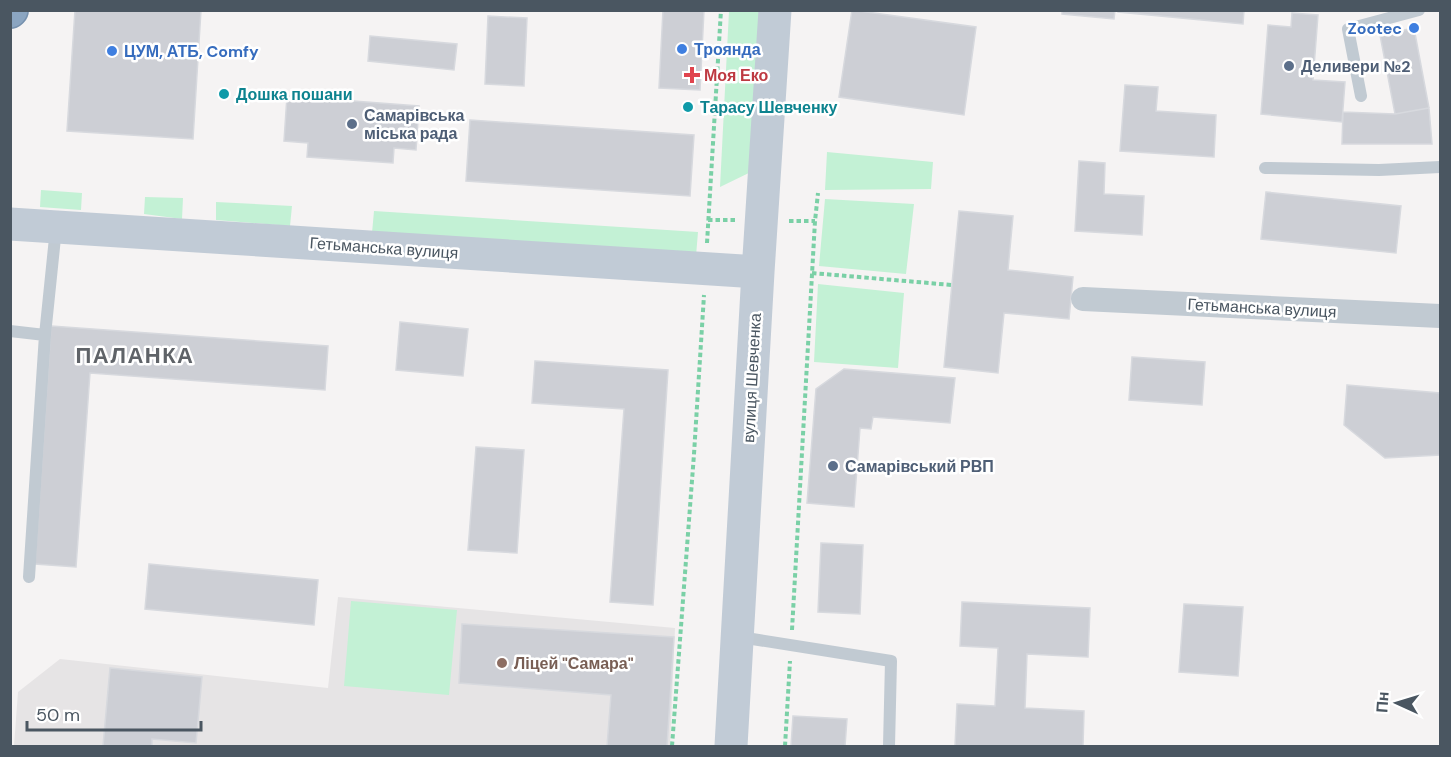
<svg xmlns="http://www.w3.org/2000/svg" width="1451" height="757" viewBox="0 0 1451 757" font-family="'DM Sans',sans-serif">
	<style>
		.education { fill: #e6e4e5 }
		.green { fill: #c3f1d5 }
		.building { fill: #cdcfd5; stroke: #d7d9de; stroke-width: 1.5 }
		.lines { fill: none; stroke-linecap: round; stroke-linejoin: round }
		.highway-casing { stroke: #7690ad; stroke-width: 36 }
		.path { stroke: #7ad0a6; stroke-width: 4; stroke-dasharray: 4.5 3; stroke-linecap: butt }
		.lane { stroke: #c1cad2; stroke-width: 12 }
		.street { stroke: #c1cad2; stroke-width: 24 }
		.secondary { stroke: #c1cbd6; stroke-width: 33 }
		.highway { stroke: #8ba5c1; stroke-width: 33 }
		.shop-dot { fill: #3f7fe0; stroke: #fff; stroke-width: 2 }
		.service-dot { fill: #5c6f8a; stroke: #fff; stroke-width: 2 }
		.health-dot { fill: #e0444e; stroke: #fff; stroke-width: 2 }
		.culture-dot { fill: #0f9aa8; stroke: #fff; stroke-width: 2 }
		.education-dot { fill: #8d6e63; stroke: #fff; stroke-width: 2 }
		.labels { text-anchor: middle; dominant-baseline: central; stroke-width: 5; stroke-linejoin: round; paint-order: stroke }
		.shop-label { font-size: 16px; font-weight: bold; fill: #366cbe; stroke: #fff; text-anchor: start }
		.service-label { font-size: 16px; font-weight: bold; fill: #4e5e75; stroke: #fff; text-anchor: start }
		.health-label { font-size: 16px; font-weight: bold; fill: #be3a42; stroke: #fff; text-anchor: start }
		.culture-label { font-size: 16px; font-weight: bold; fill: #0d838f; stroke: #fff; text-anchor: start }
		.street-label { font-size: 16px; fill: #4a5661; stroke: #fff }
		.education-label { font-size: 16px; font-weight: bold; fill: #785e54; stroke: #fff; text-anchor: start }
		.district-label { font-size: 22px; font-weight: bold; letter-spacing: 1.5px; fill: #5f6368; stroke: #fff }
	</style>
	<rect width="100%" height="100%" fill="#f5f3f3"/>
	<path class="education" d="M338,597L675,628L670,746H14L18,692L60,659L328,688Z"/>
	<path class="green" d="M729,11H766L755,170L720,187Z
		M827,152L933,162L931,189L825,190Z
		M41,190L82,193L81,210L40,207Z
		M145,197L183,198L182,219L144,214Z
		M825,199L914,204L906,274L819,266Z
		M216,202L292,206L290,226L216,220Z
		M374,211L698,232L696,256L372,233Z
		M818,284L904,293L898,368L814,362Z
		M351,601L457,610L449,695L344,686Z"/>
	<path class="building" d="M75,10H201L193,139L67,131Z
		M663,10H704L700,90L659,88Z
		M852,10L976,27L964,115L839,97Z
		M1062,10H1115L1114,19L1062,14Z
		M1118,10H1244L1243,24L1118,12Z
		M1292,13L1318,15L1313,80L1345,82L1342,122L1261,114L1268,25L1291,27Z
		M488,16L527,18L524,86L485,84Z
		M1414,28L1429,108L1395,114L1380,35Z
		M370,36L457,44L454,70L368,61Z
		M1125,85L1158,87L1156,111L1216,115L1214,157L1120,151Z
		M287,96L419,106L416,150L394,148L393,163L307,157L308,143L284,141Z
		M1429,108L1432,144H1342L1343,112L1395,114Z
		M470,120L694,135L690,196L466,181Z
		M1079,161L1105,163L1104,194L1144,196L1142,235L1075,231Z
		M1266,192L1401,206L1396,253L1261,239Z
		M959,211L1013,216L1008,270L1073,277L1069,319L1004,313L998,373L944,367Z
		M400,322L468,329L463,376L396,370Z
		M51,326L328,346L325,390L90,373L76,567L35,564Z
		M1132,357L1205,362L1202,405L1129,400Z
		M535,361L668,370L653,605L610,602L624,409L532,403Z
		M844,369L955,378L950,423L873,417L871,429L860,428L854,507L807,503L816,389Z
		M1347,385L1440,393V455L1385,458L1344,425Z
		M476,447L524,450L517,553L468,550Z
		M821,543L863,545L860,614L818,612Z
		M149,564L318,580L314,625L145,609Z
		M962,602L1090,608L1088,657L1027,654L1025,708L1084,711L1083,746H955L957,704L995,706L998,648L960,646Z
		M1184,604L1243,607L1238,676L1179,672Z
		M462,624L674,637L667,746H607L611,695L459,683Z
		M110,668L202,677L196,743L152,739V746H103Z
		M793,716L847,719L845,746H791Z"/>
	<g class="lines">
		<defs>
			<path id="highway" d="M10,11L11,10"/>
		</defs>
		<use href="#highway" class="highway-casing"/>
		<path class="path" d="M708,220H735
			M789,221H815
			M707,243L721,10
			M812,273L952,285
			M792,630L815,221L818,193
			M672,746L694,454L704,295
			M785,746L790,661"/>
		<path class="lane" d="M1361,96L1348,29L1419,10
			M1265,168L1379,170L1440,167
			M10,331L45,335
			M29,577L45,335L56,228
			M740,637L891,661L889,746"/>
		<path class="street" d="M1083,299L1440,316"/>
		<path class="secondary" d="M10,224L758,272
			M731,746L758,272L775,10"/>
		<use href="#highway" class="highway"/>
	</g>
	<g class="shop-dot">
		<circle cx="1414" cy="28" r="6"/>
		<circle cx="682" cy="49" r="6"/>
		<circle cx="112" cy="51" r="6"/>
	</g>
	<g class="service-dot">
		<circle cx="1289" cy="66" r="6"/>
		<circle cx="352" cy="124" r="6"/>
		<circle cx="833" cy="466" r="6"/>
	</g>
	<path class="health-dot" d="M689 66h6v6h6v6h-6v6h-6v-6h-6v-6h6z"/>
	<g class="culture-dot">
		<circle cx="224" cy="94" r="6"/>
		<circle cx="688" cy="107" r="6"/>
	</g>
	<circle class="education-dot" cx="502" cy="663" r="6"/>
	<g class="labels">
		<g class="shop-label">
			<text x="1402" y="28" text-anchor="end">Zootec</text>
			<text x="694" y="49">Троянда</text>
			<text x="124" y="51">ЦУМ, АТБ, Comfy</text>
		</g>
		<g class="service-label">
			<text x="1301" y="66">Деливери №2</text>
			<text x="364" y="115">Самарівська<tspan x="364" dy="18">міська рада</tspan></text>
			<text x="845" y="466">Самарівський РВП</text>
		</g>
		<g class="health-label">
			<text x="704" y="75">Моя Еко</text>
		</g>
		<g class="culture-label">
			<text x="236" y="94">Дошка пошани</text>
			<text x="700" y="107">Тарасу Шевченку</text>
		</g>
		<g class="street-label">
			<text transform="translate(384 248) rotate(4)">Гетьманська вулиця</text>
			<text transform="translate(1262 308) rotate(3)">Гетьманська вулиця</text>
			<text transform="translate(752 378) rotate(-87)">вулиця Шевченка</text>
		</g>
		<g class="education-label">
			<text x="514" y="663">Ліцей "Самара"</text>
		</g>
		<g class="district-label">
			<text x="135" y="355">ПАЛАНКА</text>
		</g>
	</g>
	<rect width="1451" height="757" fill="none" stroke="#4a5661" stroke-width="24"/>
	<g transform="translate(1397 703) rotate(274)" stroke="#ffffff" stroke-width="4.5" paint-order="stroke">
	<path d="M0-4.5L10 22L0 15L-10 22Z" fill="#4a5661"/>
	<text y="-9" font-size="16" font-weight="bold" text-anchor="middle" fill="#4a5661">Пн</text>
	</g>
	<path d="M27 721v9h174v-9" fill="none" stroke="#4a5661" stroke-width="3"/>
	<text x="36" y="721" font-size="18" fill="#4a5661" stroke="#ffffff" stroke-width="4.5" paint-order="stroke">50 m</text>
</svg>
